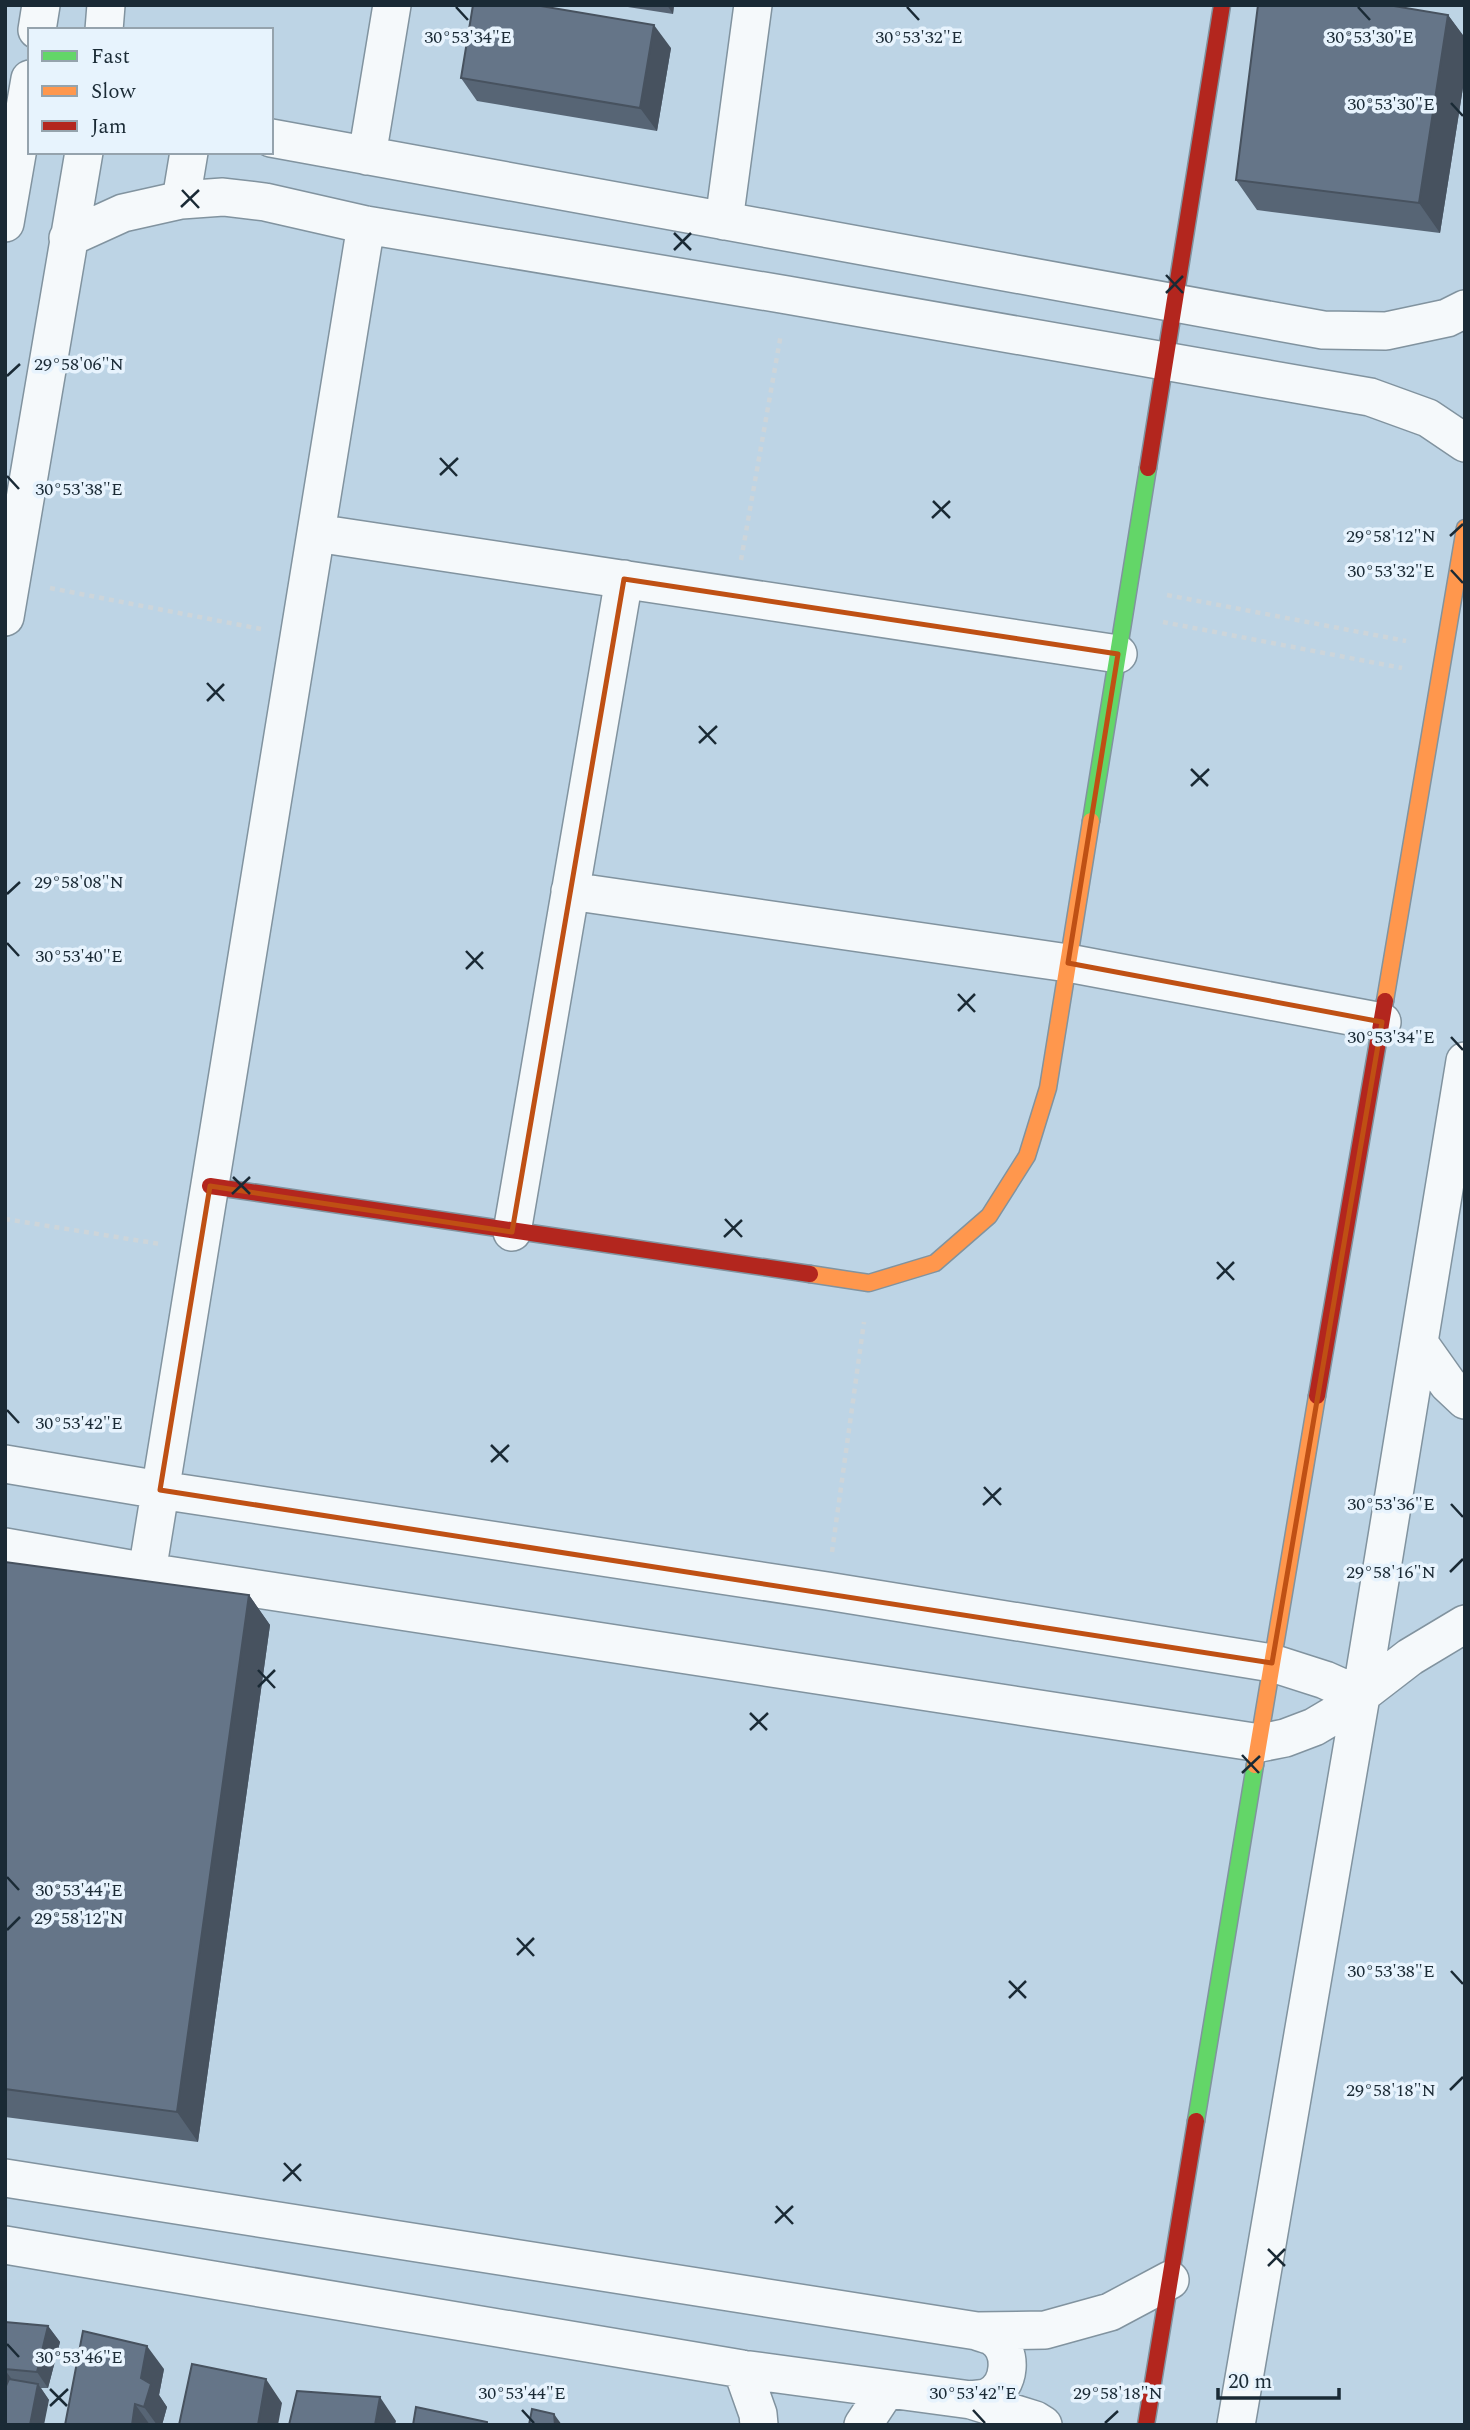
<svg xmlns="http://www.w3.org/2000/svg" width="1470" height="2430" viewBox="0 0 1470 2430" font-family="Spectral,serif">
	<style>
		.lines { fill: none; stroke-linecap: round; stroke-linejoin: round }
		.street-casing { stroke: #81939f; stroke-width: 40 }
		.fast-casing { stroke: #81939f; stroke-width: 19 }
		.slow-casing { stroke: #81939f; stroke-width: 19 }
		.jam-casing { stroke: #81939f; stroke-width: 19 }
		.path { stroke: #cdd5da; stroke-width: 4.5; stroke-dasharray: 5 5; stroke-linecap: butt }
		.street { stroke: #f5f9fb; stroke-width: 37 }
		.fast { stroke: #63d668; stroke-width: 16 }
		.slow { stroke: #ff974d; stroke-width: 16 }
		.jam { stroke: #b3261e; stroke-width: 16 }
		.wall { fill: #576575 }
		.shaded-wall { fill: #47525f }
		.building { fill: #657588; stroke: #47525f; stroke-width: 2 }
		.marked { fill: none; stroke: #bf5014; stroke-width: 5; stroke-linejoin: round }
		.ticks { fill: none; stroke: #1a2a35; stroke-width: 2.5 }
		.ticks-label { font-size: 18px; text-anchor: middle; fill: #1a2a35; stroke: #e7f3fd; stroke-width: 7; stroke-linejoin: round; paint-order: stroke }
	</style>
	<rect width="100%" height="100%" fill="#bdd4e5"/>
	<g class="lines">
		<defs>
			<path id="street" d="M37,30L41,5
				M104,30L106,5
				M271,138L1323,330L1386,331L1447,318L1465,309
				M367,156L392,5
				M181,200L189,152
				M724,221L753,5
				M5,223L30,79
				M68,238L123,213L181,200L223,197L265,202L366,225L787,295L1370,397L1428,418L1465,443
				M316,533L1118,654
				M5,617L84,152
				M570,891L1068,963L1382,1022
				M512,1232L624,579
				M1419,1343L1448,1384L1465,1400
				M5,1464L160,1490L827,1591L1272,1663L1325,1680L1361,1696
				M5,1547L147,1572L1260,1743L1285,1738L1314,1727L1336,1714L1410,1657L1465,1624
				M147,1572L366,225
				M5,2178L977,2331L1045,2330L1110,2312L1170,2280
				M5,2245L742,2369L971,2400L1035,2420L1043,2425
				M742,2369L758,2414L759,2425
				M971,2400C976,2399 983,2399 988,2397C1011,2387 1014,2350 993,2337C988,2334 981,2333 977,2331
				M863,2425L886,2390
				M1236,2425L1361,1696L1465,1061"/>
			<path id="fast" d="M1091,821L1148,468
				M1196,2121L1255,1765"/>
			<path id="slow" d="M1385,1001L1465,528
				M810,1274L869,1283L935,1263L989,1216L1027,1156L1048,1088L1091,821
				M1255,1765L1317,1396"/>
			<path id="jam" d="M1148,468L1222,5
				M210,1186L810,1274
				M1317,1396L1385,1001
				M1146,2425L1196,2121"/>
		</defs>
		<use href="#street" class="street-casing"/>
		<use href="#fast" class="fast-casing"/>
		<use href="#slow" class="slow-casing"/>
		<use href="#jam" class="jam-casing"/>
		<path class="path" d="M741,560L781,334
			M50,588L261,629
			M1167,595L1406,641
			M1163,622L1402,668
			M5,1219L160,1244
			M832,1552L864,1322"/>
		<use href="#street" class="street"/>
		<use href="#fast" class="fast"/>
		<use href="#slow" class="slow"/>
		<use href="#jam" class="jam"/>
	</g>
	<path class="wall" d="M615,5H674L673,14Z
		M1448,15L1465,38V75L1440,233L1257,210L1236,180Z
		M671,48L657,131L477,101L461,78Z
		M5,1562L249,1595L270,1625L198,2142L5,2117Z
		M5,2322L48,2326L60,2342L48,2388H41L49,2400L5,2425Z
		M164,2369L159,2395L167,2407L162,2425H65Z"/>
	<path class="shaded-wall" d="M667,5H674L673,14Z
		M1448,15L1465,38V75L1440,233L1419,203Z
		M654,25L671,48L657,131L640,108Z
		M249,1595L270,1625L198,2142L177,2112Z
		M48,2326L60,2342L48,2388L37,2372Z
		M147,2346L164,2369L159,2395L167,2407L162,2425H157L144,2407L141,2378Z
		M5,2370L16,2385L5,2389Z
		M266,2379L282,2403L278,2425H258Z
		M38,2384L49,2400L44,2425H30Z
		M380,2397L396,2421L395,2425H375Z
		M135,2404L150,2425H132Z
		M554,2414L562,2425H555Z"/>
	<path class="building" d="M473,5H535L654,25L640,108L461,78Z
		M1258,5H1388L1448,15L1419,203L1236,180Z
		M5,1562L249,1595L177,2112L5,2089Z
		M5,2322L48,2326L37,2372L5,2369Z
		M83,2331L147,2346L141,2378L151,2384L144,2407L135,2404L132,2425H65Z
		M192,2364L266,2379L258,2425H179Z
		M9,2379L38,2384L30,2425H5V2388Z
		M297,2391L380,2397L375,2425H289Z
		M416,2407L487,2422V2425H413Z
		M532,2409L554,2414L555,2425H529Z"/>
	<path class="marked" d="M624,579L1118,654L1068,963L1382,1022L1272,1663L160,1490L210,1186L512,1232Z"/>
	<path class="ticks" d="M456,7L468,20M907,7L919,20M1358,7L1370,20M1451,103L1463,116M182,190L199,208M181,207L199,190M674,233L691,250M674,250L691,233M1166,275L1183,293M1166,293L1183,276M7,376L20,364M440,458L457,476M440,475L458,458M7,476L19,489M933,501L950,518M932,518L950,501M1450,536L1463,524M1451,570L1463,583M207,683L224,701M207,701L224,684M699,726L716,744M699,743L717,726M1191,769L1208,786M1191,786L1209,769M7,894L20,882M7,943L19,956M466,951L483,969M466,969L483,952M958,994L975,1012M958,1011L975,994M1451,1037L1463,1050M233,1177L250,1194M232,1194L250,1177M725,1219L742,1237M724,1237L742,1220M1217,1262L1234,1280M1217,1279L1234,1262M7,1410L19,1423M491,1445L508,1462M491,1462L509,1445M984,1487L1001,1505M1451,1504L1463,1517M983,1505L1001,1488M1450,1572L1463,1559M258,1670L275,1688M258,1687L275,1670M750,1713L767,1730M750,1730L768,1713M1242,1755L1259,1773M1242,1773L1260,1756M7,1877L19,1890M7,1930L20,1917M517,1938L534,1956M517,1955L534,1938M1451,1971L1463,1984M1009,1981L1026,1998M1009,1998L1026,1981M1450,2090L1463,2077M284,2163L301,2181M283,2181L301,2164M776,2206L793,2224M775,2223L793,2206M1268,2249L1285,2266M1268,2266L1285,2249M7,2344L19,2357M50,2389L67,2406M50,2406L68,2389M522,2410L534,2423M973,2410L985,2423M1105,2423L1118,2411"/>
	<g class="ticks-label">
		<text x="1370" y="43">30°53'30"E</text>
		<text x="468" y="43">30°53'34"E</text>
		<text x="919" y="43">30°53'32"E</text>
		<text x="1391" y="110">30°53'30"E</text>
		<text x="79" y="370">29°58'06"N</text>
		<text x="79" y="495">30°53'38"E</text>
		<text x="1391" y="542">29°58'12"N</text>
		<text x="1391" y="577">30°53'32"E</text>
		<text x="79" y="888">29°58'08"N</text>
		<text x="79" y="962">30°53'40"E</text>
		<text x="1391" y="1043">30°53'34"E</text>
		<text x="79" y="1429">30°53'42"E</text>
		<text x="1391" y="1510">30°53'36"E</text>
		<text x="1391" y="1578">29°58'16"N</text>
		<text x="79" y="1896">30°53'44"E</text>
		<text x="79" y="1924">29°58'12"N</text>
		<text x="1391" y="1977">30°53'38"E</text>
		<text x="1391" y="2096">29°58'18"N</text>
		<text x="79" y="2363">30°53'46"E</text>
		<text x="522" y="2399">30°53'44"E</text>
		<text x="973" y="2399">30°53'42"E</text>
		<text x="1118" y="2399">29°58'18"N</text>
	</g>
	<rect width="1470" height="2430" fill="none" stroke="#1a2a35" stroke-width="14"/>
	<rect x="28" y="28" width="245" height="126" fill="#e7f3fd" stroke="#95a3ad" stroke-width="2"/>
	<rect x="42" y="51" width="35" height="10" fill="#63d668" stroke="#95a3ad" stroke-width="2"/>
	<text x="91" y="63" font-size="21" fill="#1a2a35">Fast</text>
	<rect x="42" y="86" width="35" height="10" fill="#ff974d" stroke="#95a3ad" stroke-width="2"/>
	<text x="91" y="98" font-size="21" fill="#1a2a35">Slow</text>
	<rect x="42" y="121" width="35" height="10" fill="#b3261e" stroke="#95a3ad" stroke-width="2"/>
	<text x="91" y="133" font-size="21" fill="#1a2a35">Jam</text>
	<path d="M1218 2388v10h121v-10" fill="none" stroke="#1a2a35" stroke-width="3.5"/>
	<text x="1228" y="2388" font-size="21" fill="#1a2a35" stroke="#e7f3fd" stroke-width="5" paint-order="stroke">20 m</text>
</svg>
